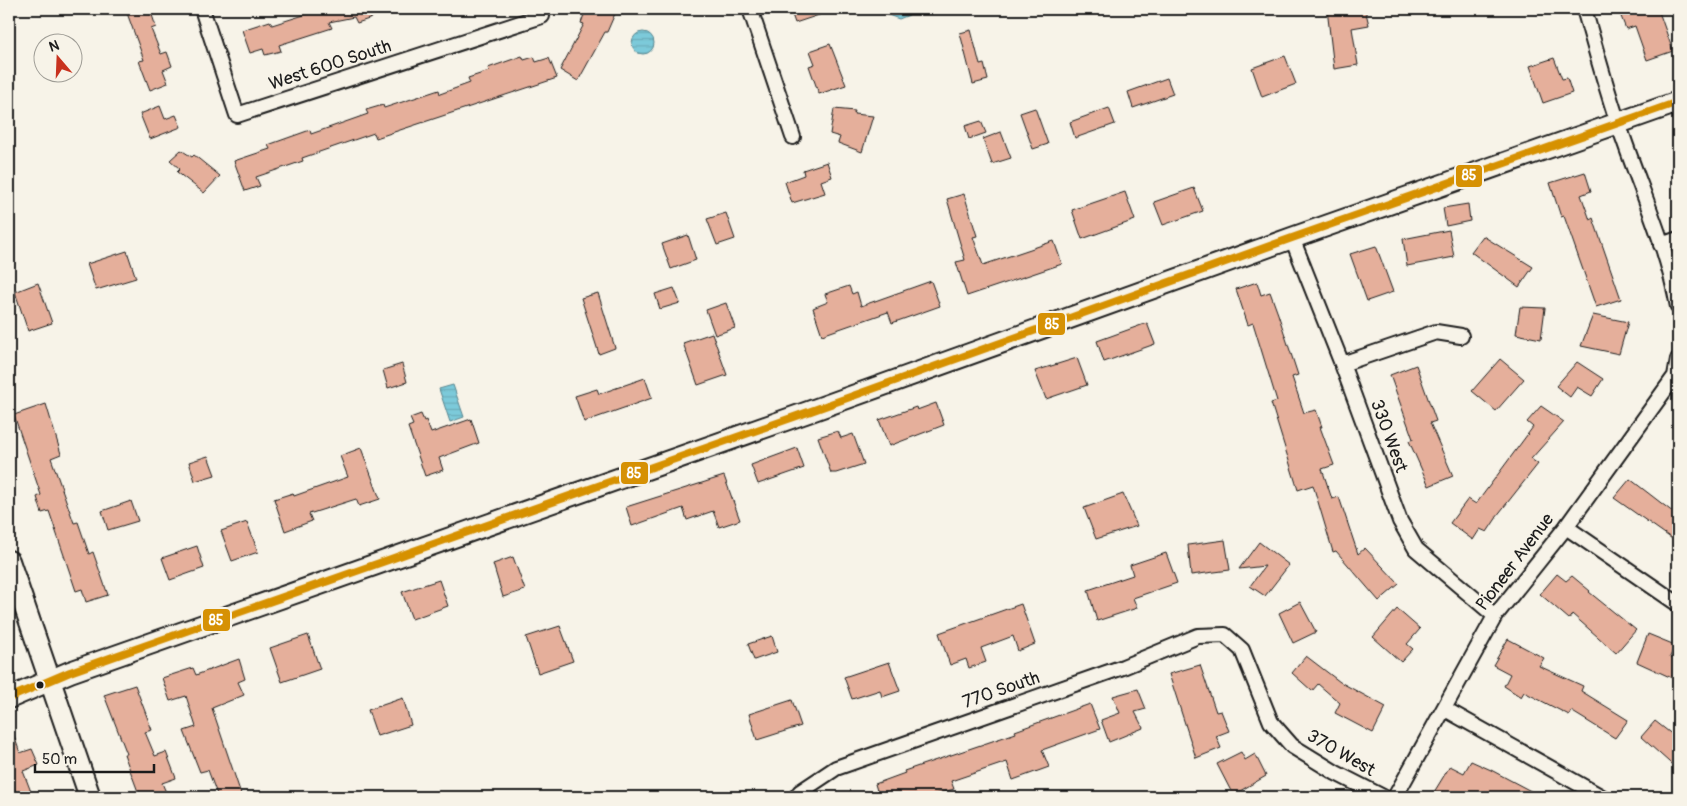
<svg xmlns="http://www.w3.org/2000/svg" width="1687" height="806" viewBox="0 0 1687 806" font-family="Pangolin,sans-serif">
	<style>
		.water { fill: url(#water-rules); stroke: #56848e }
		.building { fill: #e5af9b; stroke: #1c1c1c }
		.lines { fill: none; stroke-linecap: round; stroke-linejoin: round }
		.street-casing { stroke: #1c1c1c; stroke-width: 18 }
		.secondary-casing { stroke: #1c1c1c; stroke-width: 24 }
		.street { stroke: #f7f3e8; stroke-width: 14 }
		.secondary { stroke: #f7f3e8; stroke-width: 20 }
		.bus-1-casing { stroke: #f7f3e8; stroke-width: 11 }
		.bus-1 { stroke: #d69104; stroke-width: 8 }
		.bus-dot { fill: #1c1c1c; stroke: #f7f3e8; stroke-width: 2 }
		.labels { text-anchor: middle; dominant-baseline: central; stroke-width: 4; stroke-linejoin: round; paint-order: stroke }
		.street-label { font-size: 18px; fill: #1c1c1c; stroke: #f7f3e8 }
		.line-badge { stroke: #f7f3e8; stroke-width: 2 }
		.badge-label { font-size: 14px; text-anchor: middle; font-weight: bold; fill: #fff }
	</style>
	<defs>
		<pattern id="water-rules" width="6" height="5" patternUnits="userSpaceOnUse" patternTransform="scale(1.25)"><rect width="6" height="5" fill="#7ccada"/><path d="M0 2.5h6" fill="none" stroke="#6badba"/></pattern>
	</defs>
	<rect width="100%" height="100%" fill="#f7f3e8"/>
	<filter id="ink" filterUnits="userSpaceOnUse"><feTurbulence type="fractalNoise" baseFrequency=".02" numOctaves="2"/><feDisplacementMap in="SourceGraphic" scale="10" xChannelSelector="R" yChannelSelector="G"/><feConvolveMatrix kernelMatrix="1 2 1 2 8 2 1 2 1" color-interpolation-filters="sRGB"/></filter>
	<g filter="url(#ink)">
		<path class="water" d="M884,9H908L909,15L899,19L888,15Z
			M632 43a11 11 0 1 1 22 0a11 11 0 1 1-22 0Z
			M453,385L464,417L450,422L439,389Z"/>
		<path class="building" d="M139,9H150L156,27L151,29L161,54L167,52L172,66L163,70L168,83L150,90L139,61L144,60L127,13Z
			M323,9H368L372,18L357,23L354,17L329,22L332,28L279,45L281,51L265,55L263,49L250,53L242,30L270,21L272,25Z
			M586,9H617L607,32H605L578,81L560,70L584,24L581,23Z
			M790,9H831V11L795,23Z
			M1327,9H1365L1369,25L1352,28L1358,65L1334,69Z
			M1618,9H1658L1673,51L1647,60L1635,26L1626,29Z
			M971,30L980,65L984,64L988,80L973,84L960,33Z
			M830,44L846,85L819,94L809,66L815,64L810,51Z
			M522,56L524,60L534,57L536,62L549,58L557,78L376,138L374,133L302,158L303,161L256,177L260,186L245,191L234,161L270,149L268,145L310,130L311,134L368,114L366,110L383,105L384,108L439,90L440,94L470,83L468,78L489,71L488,68Z
			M1285,56L1296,84L1262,97L1252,68Z
			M1554,58L1562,79L1567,78L1572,93L1543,103L1530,66Z
			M1167,78L1173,94L1133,108L1128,92Z
			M160,106L165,119L176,115L181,127L150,139L140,114Z
			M1035,108L1048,144L1033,149L1020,113Z
			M1109,108L1115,124L1075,138L1070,122Z
			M834,109L855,111L854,114L873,116L862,152L838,143L840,137L830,134Z
			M981,121L986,133L969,139L965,126Z
			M1001,132L1011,158L992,164L983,139Z
			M181,150L192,157L194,155L220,176L204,193L177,172L180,169L170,160Z
			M827,162L832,177L821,181L825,193L792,203L785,182L804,175L803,170Z
			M1585,172L1591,191L1581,195L1590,220L1593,218L1621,299L1596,307L1564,216L1561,217L1550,183Z
			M1194,188L1203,211L1163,225L1154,202Z
			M1125,192L1135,220L1082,239L1072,210Z
			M964,194L977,236L973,237L983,265L1054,241L1062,264L967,296L956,262L965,260L947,199Z
			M1468,204L1470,221L1446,226L1443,208Z
			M726,213L735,239L717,245L707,219Z
			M1449,230L1454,257L1407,266L1403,239Z
			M688,235L696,260L671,269L662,244Z
			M1483,236L1533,267L1519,287L1471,252Z
			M1376,246L1393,292L1367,301L1350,254Z
			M127,251L136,278L96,290L87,264Z
			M931,281L940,306L892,323L888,312L822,335L813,308L828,302L825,294L849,286L852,294L857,292L861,306Z
			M1257,282L1261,295L1270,292L1278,314L1298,375L1292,377L1304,413L1316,410L1322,427H1320L1334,465L1322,469L1332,499L1339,497L1358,554L1365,548L1399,584L1379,601L1336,551L1333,552L1313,485L1298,490L1271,403L1277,401L1253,323L1248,325L1236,289Z
			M38,283L52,323L28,331L15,292Z
			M674,288L680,303L660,309L655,294Z
			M598,293L615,348L599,354L581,298Z
			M726,303L735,328L715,335L706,310Z
			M1520,307L1545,308L1541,339L1516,334Z
			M1593,315L1628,322L1619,354L1581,346Z
			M1147,323L1155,344L1104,362L1097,341Z
			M712,333L727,375L698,385L683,343Z
			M1077,358L1087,385L1046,399L1035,371Z
			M1500,359L1524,379L1496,411L1472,391Z
			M1577,362L1603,379L1592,396L1577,387L1570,397L1556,386Z
			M402,364L407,382L388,388L383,370Z
			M1416,365L1436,421L1430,423L1453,476L1429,486L1409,441L1413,439L1390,375Z
			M645,378L652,398L584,422L575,396L597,389L599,394Z
			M936,403L944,425L889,446L879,420L916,407L917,410Z
			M46,404L61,454L51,458L74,523L78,522L89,554L93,552L108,595L86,602L82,589L76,591L49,511L42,513L37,497L41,495L14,415Z
			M1541,406L1564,422L1531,459L1538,464L1496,517H1497L1487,532L1480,529L1473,540L1450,523L1468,499L1476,504L1533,427L1527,422Z
			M421,414L424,421L426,420L431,433L471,419L479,443L439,458L443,470L425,476L408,427L413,425L410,418Z
			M838,431L841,438L853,434L864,464L836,473H831L818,437Z
			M361,448L380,499L359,506L356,499L309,514L312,521L285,531L274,499L293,493L294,496L348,477L340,456Z
			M797,448L804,468L758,484L751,465Z
			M208,456L215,475L195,481L189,462Z
			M724,476L740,520L719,527L713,511L687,520L683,508L632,526L626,507Z
			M1630,479L1678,516V543L1614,498Z
			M1123,494L1137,526L1096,539L1084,508Z
			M131,501L138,521L108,530L102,511Z
			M247,522L258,552L232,561L221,531Z
			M1225,540L1230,570L1191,575L1188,545Z
			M1259,542L1289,565L1265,596L1250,586L1265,566L1239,569Z
			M197,546L204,568L170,580L162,558Z
			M1166,553L1177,583L1133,598L1137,608L1097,621L1088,590L1133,575L1130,565Z
			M513,557L525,590L503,597L493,564Z
			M1557,574L1566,581L1572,576L1590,591L1589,592L1636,630L1616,653L1572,614L1569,619L1540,594Z
			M439,580L448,606L412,619L402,592Z
			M1300,602L1316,632L1293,643L1279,613Z
			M1021,604L1035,644L1018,651L1013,636L981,648L986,662L969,668L966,659L950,665L939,633Z
			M1397,609L1420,629L1407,644L1413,649L1401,662L1373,637Z
			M560,626L573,661L538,673L526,637Z
			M1648,634L1675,645L1670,657L1678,662L1672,678L1637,662Z
			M308,635L320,669L282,682L270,648Z
			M772,636L777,652L754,660L748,644Z
			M1508,639L1544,658L1539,666L1583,686L1581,691L1628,720L1615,738L1571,711L1569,715L1524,692L1521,697L1504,686L1510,674L1493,665Z
			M1306,656L1340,682L1386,707L1373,733L1335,713L1340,703L1318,684L1312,691L1292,673Z
			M239,659L245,679L238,682L244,695L212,708L242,797H218L208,770L200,772L184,731L196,727L186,696L170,701L162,678L193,668L196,675Z
			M889,662L900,691L882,697L880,690L852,699L844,677Z
			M1200,665L1216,712L1221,711L1229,731L1216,736L1221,748L1196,758L1169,674Z
			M135,685L152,730L145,732L155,756L166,752L176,778L162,783L168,797H140L124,754H127L104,695Z
			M1138,689L1146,709L1135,712L1143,728L1109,742L1101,720L1120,713L1113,696Z
			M403,698L411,725L377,736L368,710Z
			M792,700L801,726L757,740L749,714Z
			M1090,704L1100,729L1042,750L1049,767L1013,780L1007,762L951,781L954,789L927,797H879L875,784L905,773L904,771L1016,733L1015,731Z
			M1655,721L1678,739V770L1641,737Z
			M11,727L20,753L32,749L39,765L23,771L33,797H17L9,774V728Z
			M1241,752L1245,760L1255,754L1266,776L1233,795L1217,764Z
			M1471,761L1491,770L1542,797H1431L1450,766L1464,773Z"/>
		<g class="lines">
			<defs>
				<path id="street" d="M202,9L237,115L542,16L539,9
					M750,9L793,137
					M1584,9C1597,53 1608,97 1624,140C1643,195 1668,250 1678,307
					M1292,238L1342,364L1400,521L1416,549L1495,616
					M1661,245L1678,239
					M1342,364L1436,332L1461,336
					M1566,527L1678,604
					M1445,709L1602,797
					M796,797L800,792L836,768L1123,667L1198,636L1225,635L1242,650L1271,722L1292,746L1336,773L1383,797
					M1395,797L1495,616L1566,527L1675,376L1678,359"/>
				<path id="secondary" d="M9,561L90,797
					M9,698L70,672L811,411L1292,238L1678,102"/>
			</defs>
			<use href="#street" class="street-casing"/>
			<use href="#secondary" class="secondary-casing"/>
			<use href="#street" class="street"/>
			<use href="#secondary" class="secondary"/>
			<defs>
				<path id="bus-1" d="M9,698L70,672L811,411L1292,238L1678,102"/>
			</defs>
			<use href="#bus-1" class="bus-1-casing"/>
			<use href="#bus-1" class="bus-1"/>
		</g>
	</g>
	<circle class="bus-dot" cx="40" cy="685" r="4.5"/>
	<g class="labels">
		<g class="street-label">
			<text transform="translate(330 65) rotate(-18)">West 600 South</text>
			<text transform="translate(1389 436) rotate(70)">330 West</text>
			<text transform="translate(1515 562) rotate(-53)">Pioneer Avenue</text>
			<text transform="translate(1001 690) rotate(-19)">770 South</text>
			<text transform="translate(1341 753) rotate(30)">370 West</text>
		</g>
	</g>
	<g class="line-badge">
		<rect x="1455" y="164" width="28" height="24" rx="5" fill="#d69104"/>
		<rect x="1037" y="312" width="29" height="24" rx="5" fill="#d69104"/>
		<rect x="620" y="461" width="29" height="24" rx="5" fill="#d69104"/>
		<rect x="202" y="608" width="29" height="24" rx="5" fill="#d69104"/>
	</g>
	<g class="badge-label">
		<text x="1469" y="180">85</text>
		<text x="1052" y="329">85</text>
		<text x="634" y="478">85</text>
		<text x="216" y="625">85</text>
	</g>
	<rect width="1687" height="806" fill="none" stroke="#f7f3e8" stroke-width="30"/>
	<rect x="15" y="15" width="1657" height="776" fill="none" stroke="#1c1c1c" stroke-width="2" filter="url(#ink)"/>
	<g transform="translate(58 58) rotate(341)"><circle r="24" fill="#f7f3e8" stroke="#9f9d96"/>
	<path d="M0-4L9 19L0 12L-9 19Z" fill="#c8321e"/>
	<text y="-8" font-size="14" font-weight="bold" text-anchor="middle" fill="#1c1c1c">N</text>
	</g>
	<path d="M35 764v8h119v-8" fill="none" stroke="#1c1c1c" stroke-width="2.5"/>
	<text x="42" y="764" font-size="15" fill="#1c1c1c" stroke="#f7f3e8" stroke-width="4" paint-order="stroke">50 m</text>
</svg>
